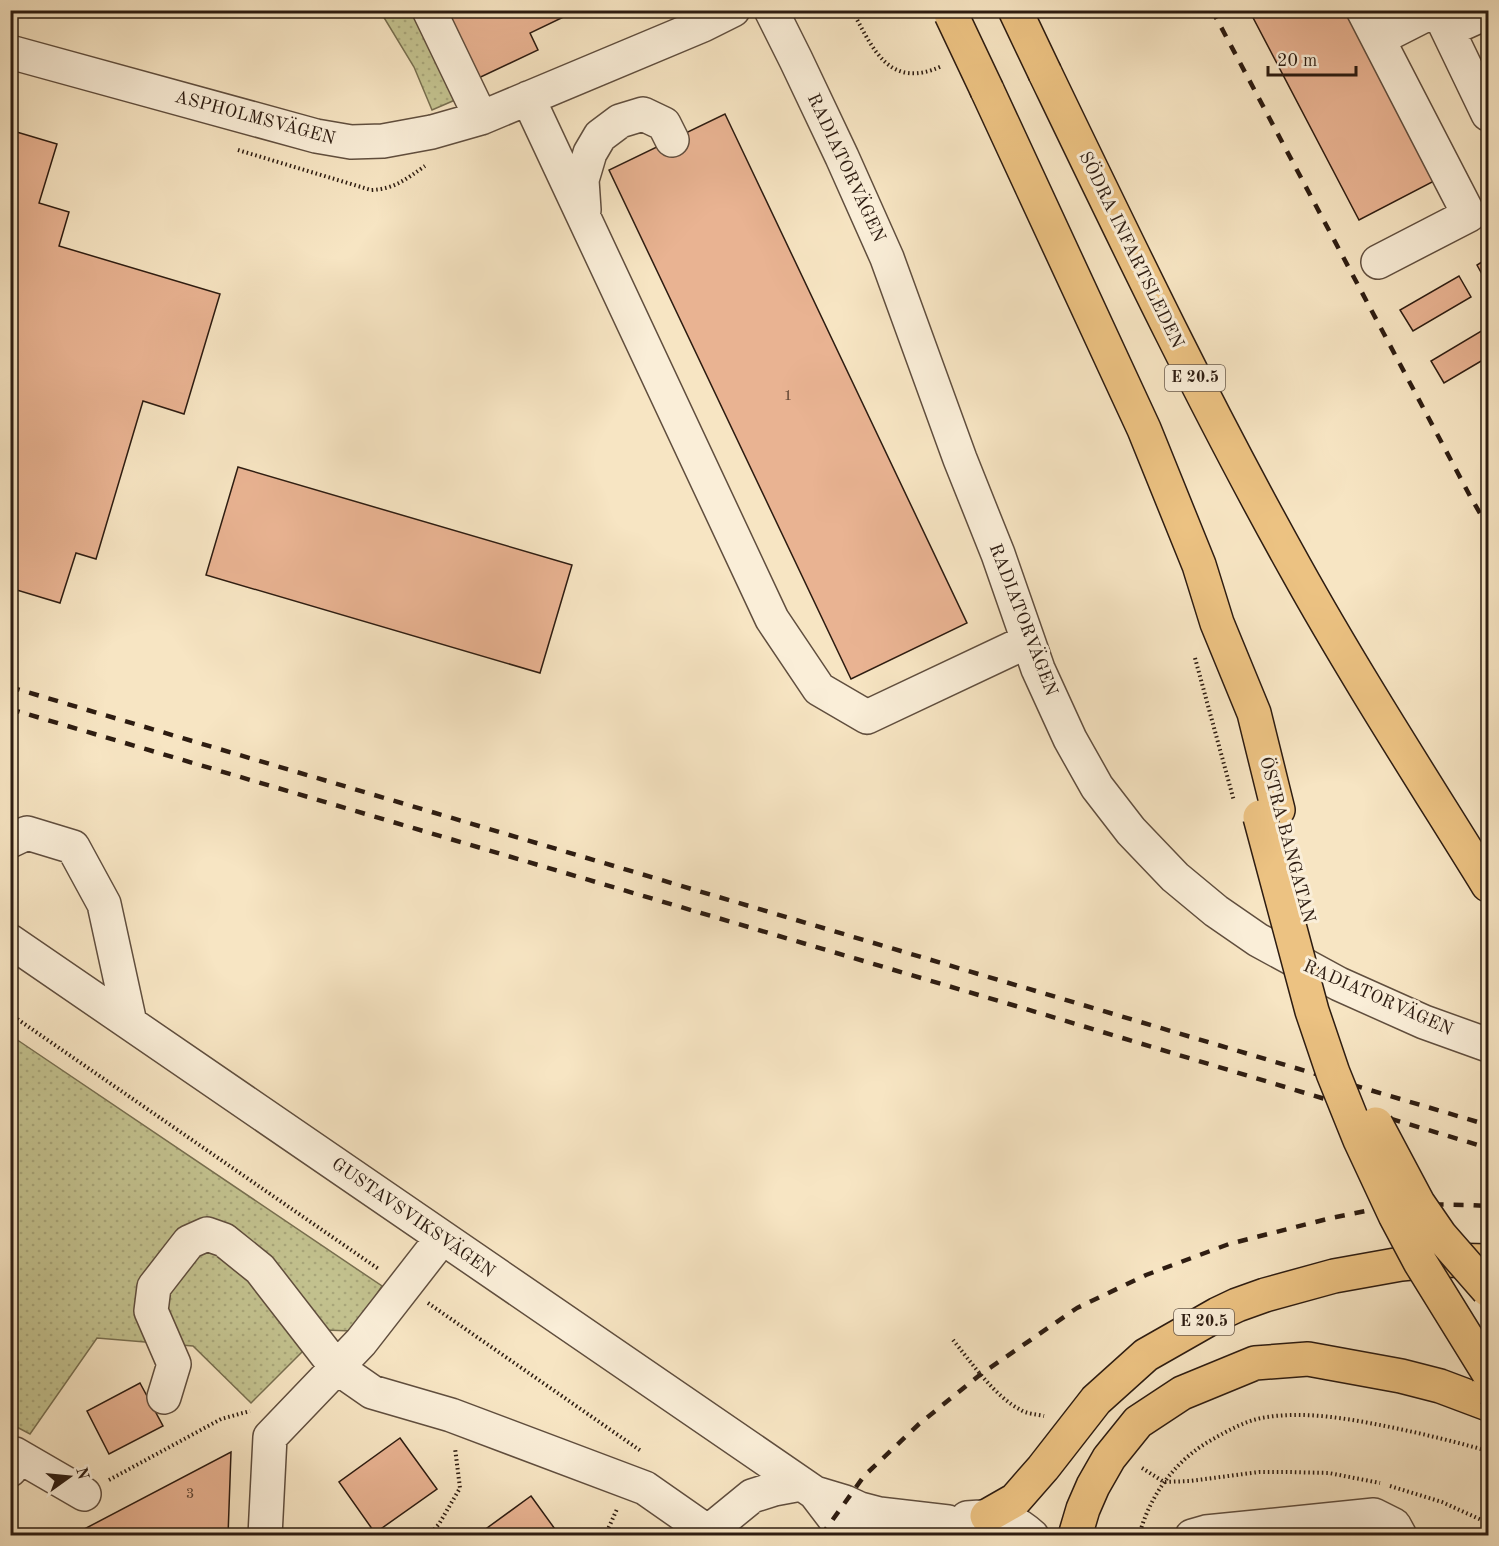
<svg xmlns="http://www.w3.org/2000/svg" width="1499" height="1546" viewBox="0 0 1499 1546" font-family="'Old Standard TT',serif">
	<style>
		.park { fill: url(#park-dots); stroke: #786f50; stroke-width: 1.5 }
		.building { fill: #e9b392; stroke: #2d1c11; stroke-width: 1.5 }
		.lines { fill: none; stroke-linecap: round; stroke-linejoin: round }
		.minor-casing { stroke: #604e3e; stroke-width: 36 }
		.major-casing { stroke: #2d1c11; stroke-width: 36 }
		.path { stroke: #2d1c11; stroke-width: 4; stroke-dasharray: 1.5 3; stroke-linecap: butt }
		.minor { stroke: #faeed8; stroke-width: 33 }
		.major { stroke: #ecc282; stroke-width: 33 }
		.rail { stroke: #2d1c11; stroke-width: 4.5; stroke-dasharray: 10 10; stroke-linecap: butt }
		.major-bridge-casing { stroke: #2d1c11; stroke-width: 36; stroke-linecap: butt }
		.path-bridge { stroke: #2d1c11; stroke-width: 4; stroke-dasharray: 1.5 3; stroke-linecap: butt }
		.major-bridge { stroke: #ecc282; stroke-width: 33 }
		.labels { text-anchor: middle; dominant-baseline: central; stroke-width: 6; stroke-linejoin: round; paint-order: stroke }
		.number-label { font-size: 15px; fill: #5c4231 }
		.shield { fill: #faeed8; stroke: #6a5b4d; stroke-width: 1.5 }
		.shield-label { font-size: 16px; font-weight: bold; fill: #2d1c11 }
		.street-label { font-size: 18px; fill: #2d1c11; stroke: #faeed8 }
	</style>
	<defs>
		<pattern id="park-dots" width="8" height="8" patternUnits="userSpaceOnUse" patternTransform="scale(1.5)"><rect width="8" height="8" fill="#c3c28f"/><path d="M2 2h.1M6 6h.1" fill="none" stroke="#a8a67a" stroke-width="1.8" stroke-linecap="round"/></pattern>
	</defs>
	<rect width="100%" height="100%" fill="#f7e5c3"/>
	<filter id="stains"><feTurbulence type="fractalNoise" baseFrequency=".00333" numOctaves="4"/><feColorMatrix values="0 0 0 0 .2 0 0 0 0 .09 0 0 0 0 .02 0 0 0 .5 -.17"/></filter>
	<radialGradient id="worn" r=".72"><stop offset=".6" stop-color="#630" stop-opacity="0"/><stop offset="1" stop-color="#630" stop-opacity=".3"/></radialGradient>
	<path class="park" d="M380,11H414L455,100L432,110L414,67Z
		M10,1035L382,1286L353,1331L324,1330L251,1403L193,1346L97,1338L30,1434L11,1424V1405L17,1395L18,1362L10,1348Z"/>
	<path class="building" d="M434,10H578L530,33L538,50L468,83Z
		M1249,10H1351L1438,179L1359,220Z
		M725,114L967,623L851,679L609,170Z
		M10,130L57,144L39,203L69,212L59,246L220,294L184,414L143,401L96,559L76,553L60,603L10,588Z
		M1488,258V285L1477,265Z
		M1459,276L1471,297L1413,331L1400,310Z
		M1488,327V357L1444,383L1431,361Z
		M238,467L572,565L540,673L206,575Z
		M140,1383L163,1426L109,1454L87,1411Z
		M400,1438L437,1489L375,1533L339,1482Z
		M231,1452L228,1536H71Z
		M531,1496L560,1536H476Z"/>
	<g class="lines">
		<defs>
			<path id="minor" d="M429,10L481,118
				M771,10L796,60L842,157L887,258L960,459L998,554L1038,669L1070,739L1097,787L1131,831L1175,877L1216,911L1258,940L1339,984L1424,1022L1488,1045
				M1363,10L1469,215L1378,262
				M1438,10L1488,114
				M1448,30L1488,12
				M1378,39L1435,10
				M10,52L316,136L351,142L383,141L432,132L481,118L703,25L733,10
				M528,98L772,619L819,689L867,717L1028,641
				M584,210L582,180L590,153L600,136L620,121L643,114L664,124L672,140
				M10,841L27,833L73,847L104,904L130,1023
				M10,941L815,1493L845,1502L860,1509L879,1514L948,1522
				M164,1397L174,1364L151,1311L154,1287L189,1242L207,1234L224,1240L260,1269L336,1367L372,1392L451,1415L645,1488L708,1532L710,1536
				M10,1470L15,1454L84,1494
				M815,1493L834,1518L852,1536
				M967,1518C995,1515 1010,1516 1032,1536
				M708,1532L752,1496L774,1489L801,1484
				M265,1536L270,1437L361,1342L442,1238
				M1192,1536L1206,1532L1374,1515L1394,1525L1400,1536"/>
			<path id="major" d="M1045,73C1125,239 1205,406 1295,567C1355,675 1423,780 1488,885
				M987,90L1144,429L1199,565L1217,623L1254,713L1278,810
				M987,1516L1015,1500L1043,1468L1096,1400L1146,1355L1218,1314L1237,1305L1265,1295L1334,1276L1401,1264L1442,1260L1488,1261
				M1075,1536L1083,1509L1093,1486L1109,1458L1138,1422L1182,1393L1255,1363L1308,1359L1401,1376L1440,1386L1488,1404"/>
		</defs>
		<use href="#minor" class="minor-casing"/>
		<use href="#major" class="major-casing"/>
		<path class="path" d="M849,10L853,12C874,51 890,90 942,66
			M1052,15L1060,10
			M238,150L371,190C395,189 406,179 425,166
			M1195,658L1234,801
			M10,1014L380,1270
			M428,1303L641,1451
			M953,1340C971,1362 995,1397 1021,1410C1027,1414 1036,1414 1044,1416
			M1142,1468L1164,1482L1190,1481L1259,1472H1287L1329,1473L1380,1483
			M109,1480L221,1419L250,1411
			M1390,1486L1442,1502L1488,1523
			M428,1536L439,1524L460,1488L455,1448
			M605,1536L617,1509
			M1139,1536C1149,1497 1174,1462 1208,1442C1227,1431 1246,1420 1267,1417C1308,1411 1350,1419 1390,1427C1424,1434 1456,1442 1488,1451"/>
		<use href="#minor" class="minor"/>
		<use href="#major" class="major"/>
		<path class="rail" d="M1212,10L1470,496L1488,527
			M10,687L1488,1125
			M10,709L1016,1006L1488,1148
			M821,1536L864,1476L919,1424L981,1374L1077,1308L1146,1275L1229,1244L1331,1218L1400,1204L1471,1205L1488,1206"/>
		<defs>
			<path id="major-bridge" d="M1015,10L1045,73
				M951,14L987,90
				M1260,817L1312,1011L1333,1073L1360,1140L1395,1215L1420,1262L1488,1372
				M1376,1124L1418,1203L1440,1235L1488,1290"/>
		</defs>
		<use href="#major-bridge" class="major-bridge-casing"/>
		<path class="path-bridge" d="M1482,1402L1488,1411"/>
		<use href="#major-bridge" class="major-bridge"/>
	</g>
	<g class="labels">
		<g class="number-label">
			<text x="788" y="396">1</text>
			<text x="190" y="1494">3</text>
		</g>
		<g class="shield">
			<rect x="1165" y="365" width="60" height="26" rx="4.5"/>
			<rect x="1174" y="1309" width="60" height="26" rx="4.5"/>
		</g>
		<g class="shield-label">
			<text x="1195" y="378">E 20.5</text>
			<text x="1204" y="1322">E 20.5</text>
		</g>
		<g class="street-label">
			<text transform="translate(255 118) rotate(15)">ASPHOLMSVÄGEN</text>
			<text transform="translate(846 168) rotate(65)">RADIATORVÄGEN</text>
			<text transform="translate(1131 250) rotate(64)">SÖDRA INFARTSLEDEN</text>
			<text transform="translate(1023 620) rotate(69)">RADIATORVÄGEN</text>
			<text transform="translate(1287 840) rotate(75)">ÖSTRA BANGATAN</text>
			<text transform="translate(1378 998) rotate(24)">RADIATORVÄGEN</text>
			<text transform="translate(413 1218) rotate(35)">GUSTAVSVIKSVÄGEN</text>
		</g>
	</g>
	<rect width="1499" height="1546" fill="none" stroke="#f7e5c3" stroke-width="36"/>
	<rect x="12" y="12" width="1475" height="1522" fill="none" stroke="#2d1c11" stroke-width="3"/>
	<rect x="18" y="18" width="1463" height="1510" fill="none" stroke="#2d1c11" stroke-width="1.5"/>
	<g transform="translate(69 1477) rotate(75)" stroke="#faeed8" stroke-width="4.5" paint-order="stroke">
	<path d="M0-4.5L10 22L0 15L-10 22Z" fill="#2d1c11"/>
	<text y="-9" font-size="16" font-weight="bold" text-anchor="middle" fill="#2d1c11">N</text>
	</g>
	<path d="M1268 66v9h88v-9" fill="none" stroke="#2d1c11" stroke-width="3"/>
	<text x="1277" y="66" font-size="18" fill="#2d1c11" stroke="#faeed8" stroke-width="4.5" paint-order="stroke">20 m</text>
	<rect width="100%" height="100%" filter="url(#stains)"/>
	<rect width="100%" height="100%" fill="url(#worn)"/>
</svg>
